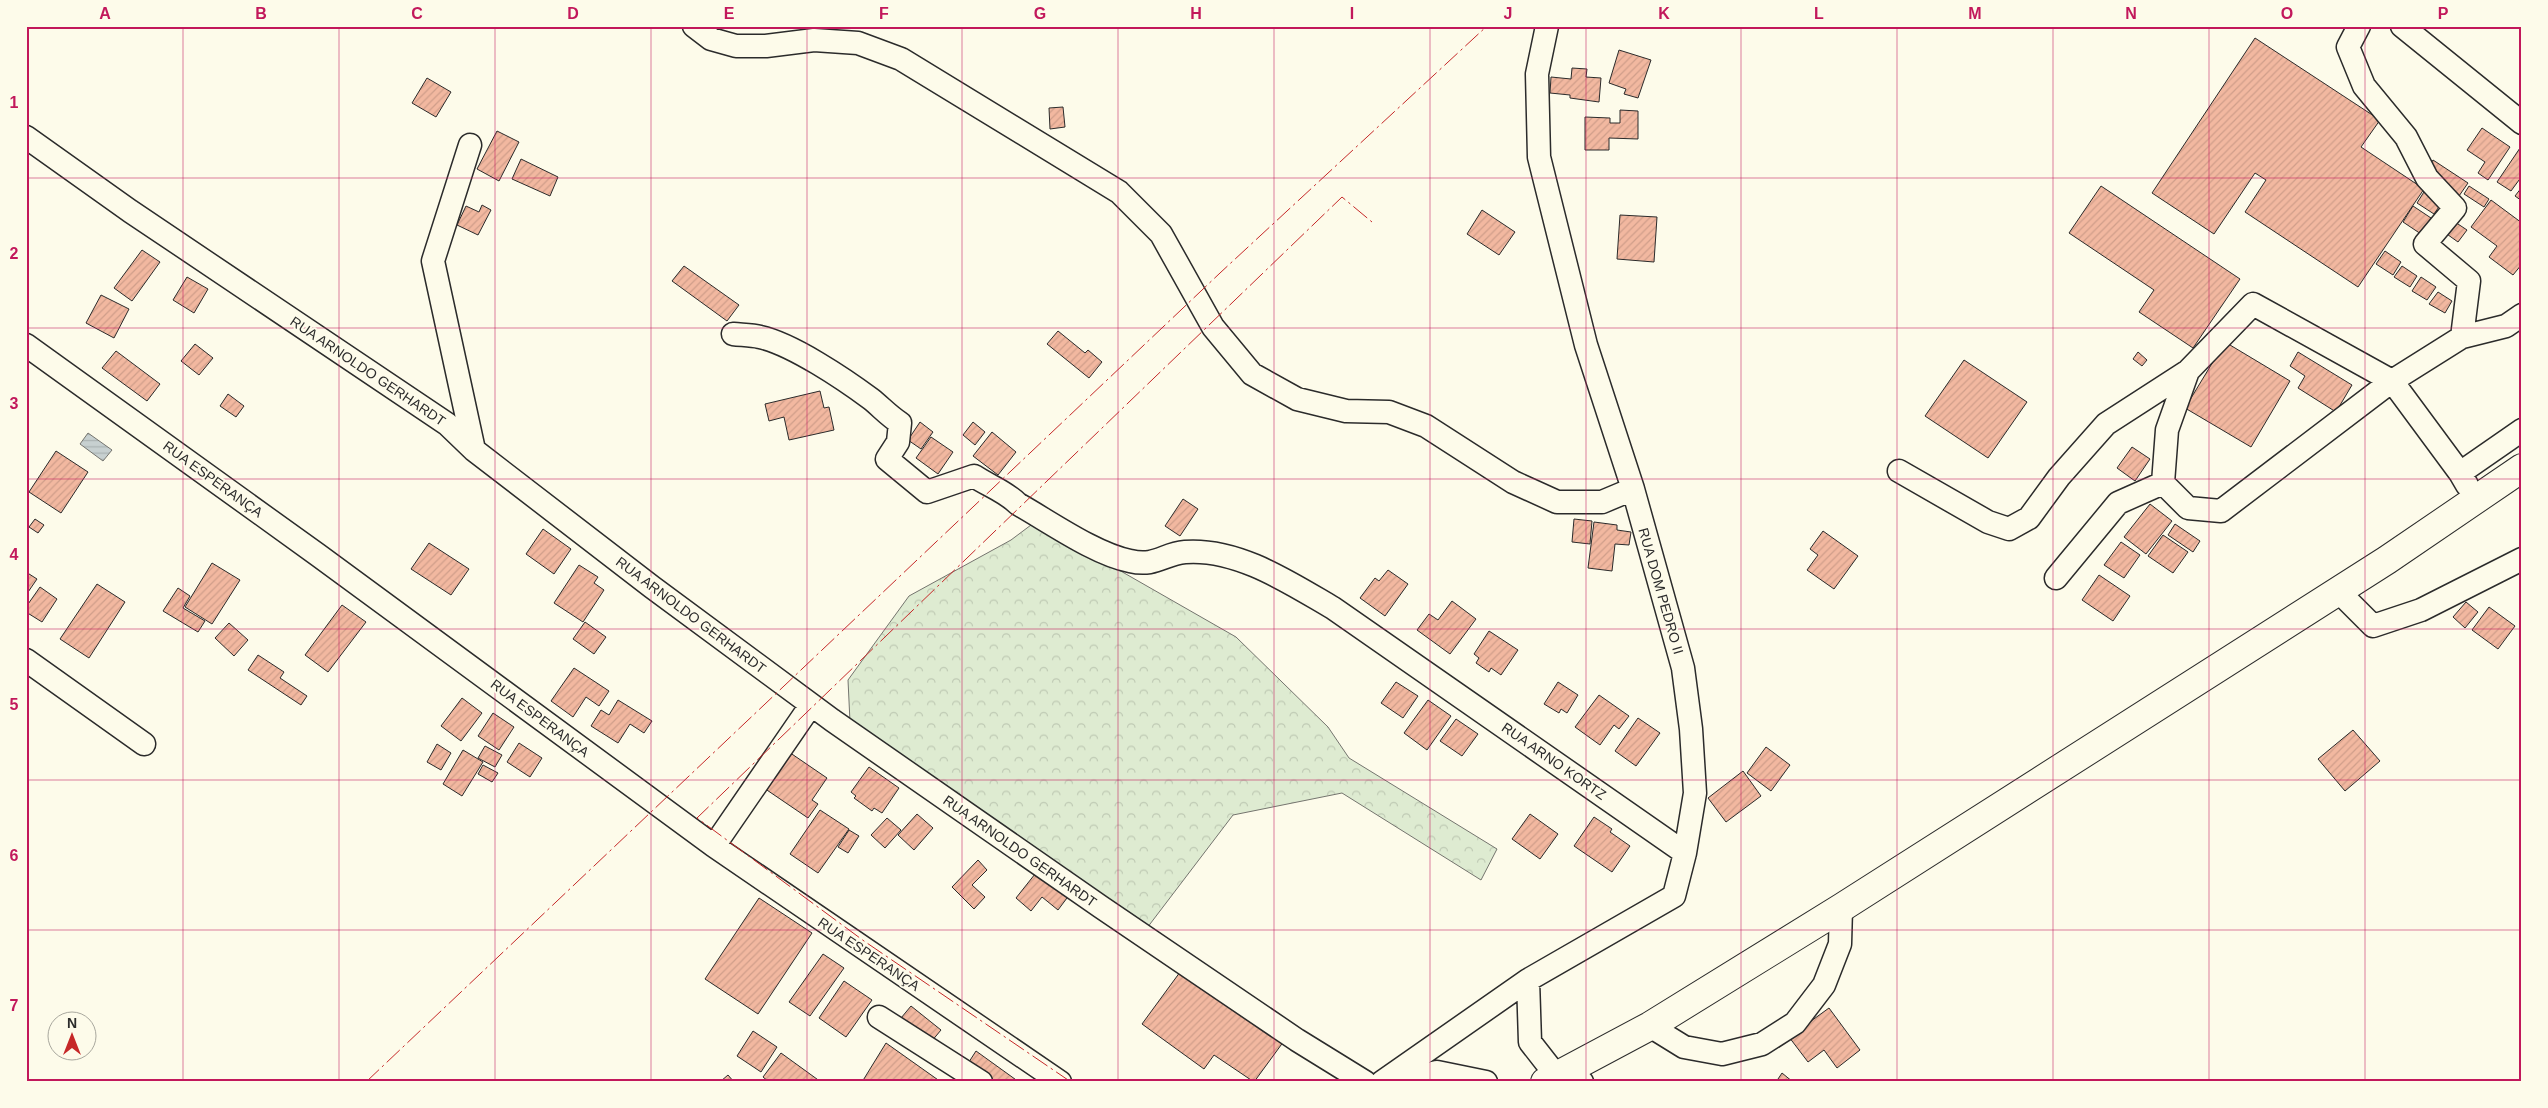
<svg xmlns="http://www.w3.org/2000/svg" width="2548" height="1108" viewBox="0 0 2548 1108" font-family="Helvetica,sans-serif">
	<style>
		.forest { fill: url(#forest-crowns); stroke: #74746e }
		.water { fill: url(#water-rules); stroke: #74746e }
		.building { fill: url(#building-hatch); stroke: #2b2b2b }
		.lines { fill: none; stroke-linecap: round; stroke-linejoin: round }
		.minor-casing { stroke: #2b2b2b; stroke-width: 25 }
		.major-casing { stroke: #2b2b2b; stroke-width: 30 }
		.minor { stroke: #fdfbea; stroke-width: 22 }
		.major { stroke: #fdfbea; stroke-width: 28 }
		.power { stroke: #c62828; stroke-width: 1; stroke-dasharray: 18 4 2.5 4; stroke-linecap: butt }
		.grid { fill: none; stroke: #c2185b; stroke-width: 1; stroke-opacity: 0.55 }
		.labels { text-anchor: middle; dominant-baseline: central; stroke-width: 4; stroke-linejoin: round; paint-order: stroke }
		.street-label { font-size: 14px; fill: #2b2b2b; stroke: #fdfbea }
		.neatline { fill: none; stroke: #c2185b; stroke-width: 2 }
		.grid-label { font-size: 16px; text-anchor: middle; font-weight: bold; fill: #c2185b }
	</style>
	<defs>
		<pattern id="forest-crowns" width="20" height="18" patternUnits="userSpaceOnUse" patternTransform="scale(1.25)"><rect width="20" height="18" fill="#deebd1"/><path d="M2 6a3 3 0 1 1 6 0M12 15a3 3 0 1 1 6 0" fill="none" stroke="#bfcab4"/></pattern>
		<pattern id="water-rules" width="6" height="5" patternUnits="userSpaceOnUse" patternTransform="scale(1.25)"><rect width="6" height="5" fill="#c7d0d0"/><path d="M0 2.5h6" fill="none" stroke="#abb3b3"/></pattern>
		<pattern id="building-hatch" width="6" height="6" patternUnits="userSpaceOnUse" patternTransform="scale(1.25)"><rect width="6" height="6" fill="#f2b8a0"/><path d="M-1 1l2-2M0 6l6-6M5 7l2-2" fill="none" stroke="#d09e8a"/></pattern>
	</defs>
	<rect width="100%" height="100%" fill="#fdfbea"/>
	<path class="forest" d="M1035,522L1236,637L1328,727L1349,758L1497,849L1481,880L1342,793L1233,815L1147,928L850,722L848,680L909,596L1011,540Z"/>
	<path class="water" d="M88,433L112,450L103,461L80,444Z"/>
	<path class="building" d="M2255,38L2380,120L2361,147L2424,189L2358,287L2245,212L2266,180L2255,173L2214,234L2152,193Z
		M1619,50L1651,60L1638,98L1624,94L1626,89L1609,83Z
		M1572,68L1587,69L1586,77L1601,78L1599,102L1570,98V95L1550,93L1551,77L1571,79Z
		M427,78L451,92L436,117L412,103Z
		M1063,107L1065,127L1050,129L1049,108Z
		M1620,110L1638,111V139L1609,138V150H1585V117L1610,118V123H1620Z
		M2482,128L2510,147L2488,180L2478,173L2485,162L2467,150Z
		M497,131L519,142L499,181L477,169Z
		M2520,148L2522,150V176L2511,191L2497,182Z
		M521,159L558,177L550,196L512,179Z
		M2433,160L2468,183L2459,196L2426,170Z
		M2101,186L2240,279L2193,348L2139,312L2154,290L2069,233Z
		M2469,186L2489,199L2484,207L2464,194Z
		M2427,187L2445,198L2434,214L2417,203Z
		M2522,187V201L2515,196Z
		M2491,200L2522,223V264L2513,275L2489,257L2497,246L2471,227Z
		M482,205L491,210L478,235L457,225L466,206L479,212Z
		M2413,206L2431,218L2421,234L2403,222Z
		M1482,210L1515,232L1499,255L1467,234Z
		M1620,215L1657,217L1654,262L1617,259Z
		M2452,220L2467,230L2458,242L2444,232Z
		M142,250L160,262L132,301L114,288Z
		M2385,251L2401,262L2393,275L2376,264Z
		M684,266L739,305L727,321L672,281Z
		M2402,266L2417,276L2410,287L2394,277Z
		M187,277L208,289L194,313L173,300Z
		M2421,277L2436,287L2427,300L2412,291Z
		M2438,292L2452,301L2445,313L2429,304Z
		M101,295L129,309L114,338L86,323Z
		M1058,331L1085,353L1088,350L1102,362L1089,378L1047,344Z
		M2225,342L2290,381L2251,447L2185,408Z
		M195,344L213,358L199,375L181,361Z
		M116,351L160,384L147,401L102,368Z
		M2138,352L2147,360L2142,366L2133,359Z
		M2298,352L2352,385L2336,412L2298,388L2305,376L2290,366Z
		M1964,360L2027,402L1988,458L1925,416Z
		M820,391L824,408L829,407L834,430L789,440L784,417L769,421L765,404Z
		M228,394L244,406L236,417L220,406Z
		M920,422L933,432L921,449L908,440Z
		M973,422L985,432L975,445L963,435Z
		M992,432L1016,452L998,475L973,456Z
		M931,437L953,452L938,474L916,458Z
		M2132,447L2150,459L2135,481L2117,468Z
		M56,451L88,472L61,513L29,492Z
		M1183,499L1198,509L1180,536L1165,526Z
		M2150,504L2172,521L2146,554L2124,537Z
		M35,519L44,525L38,533L29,527Z
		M1574,519L1592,521L1590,544L1572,542Z
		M1594,522L1617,525V530L1631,532L1629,545L1615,544L1612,571L1588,568Z
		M2175,524L2200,541L2193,552L2168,535Z
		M543,529L571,549L554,574L526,554Z
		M1823,531L1858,556L1834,589L1807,570L1818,555L1810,549Z
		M2163,535L2188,552L2173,573L2148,556Z
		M2121,542L2140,555L2124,578L2104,565Z
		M429,543L469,569L451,595L411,569Z
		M212,563L240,580L212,624L185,607Z
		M579,565L598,577L594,583L604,590L583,622L554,603Z
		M1388,570L1408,584L1385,616L1360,598L1375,578L1379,581Z
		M26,572L37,579L26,595Z
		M2099,575L2130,596L2113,621L2082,600Z
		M97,584L125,602L89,658L60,639Z
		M40,587L57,599L42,622L26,612V607Z
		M178,588L190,596L183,608L205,621L198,632L163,611Z
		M1452,601L1476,619L1450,654L1417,630L1429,614L1438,620Z
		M2466,602L2478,612L2465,628L2453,617Z
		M342,605L366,622L328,672L305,655Z
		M2489,607L2515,626L2498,649L2472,630Z
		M585,622L606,637L594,654L573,639Z
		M229,623L248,640L234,656L215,638Z
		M1489,631L1518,650L1501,675L1491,668L1489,672L1476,663L1479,658L1474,654Z
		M258,655L284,672L280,678L307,696L301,705L248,670Z
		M574,668L609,691L599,706L586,697L573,717L551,701Z
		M1396,682L1418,696L1403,718L1381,703Z
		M1558,682L1578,695L1567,713L1561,709L1559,713L1544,704Z
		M1599,695L1629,716L1619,729L1614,725L1600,745L1575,727Z
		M462,698L482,713L461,741L441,726Z
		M618,700L652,721L644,733L630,724L618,743L591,726L601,710L609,715Z
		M1428,700L1451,716L1427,750L1404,733Z
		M493,713L514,727L499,750L478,736Z
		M1638,718L1660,733L1636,766L1615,751Z
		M1456,719L1478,734L1462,756L1440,741Z
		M2353,730L2380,761L2345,791L2318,759Z
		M519,743L542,758L530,777L507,762Z
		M437,744L451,753L441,770L427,762Z
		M485,746L502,755L495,767L478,758Z
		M1766,747L1790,765L1771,791L1747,773Z
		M463,750L483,762L462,796L443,784Z
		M786,750L827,778L812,800L818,804L808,818L761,786Z
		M483,765L498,773L492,782L478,774Z
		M869,767L899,788L882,813L874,808L872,811L854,798L856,796L851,792Z
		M1743,771L1761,796L1726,822L1708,798Z
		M820,810L849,829L818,873L790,854Z
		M917,814L933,828L914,850L898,835Z
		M1530,814L1558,834L1540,859L1512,839Z
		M1594,817L1612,829L1610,832L1630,846L1612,872L1574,846Z
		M887,818L901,830L885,848L871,835Z
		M849,830L859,836L848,853L838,847Z
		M978,860L987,870L972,885L985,897L974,909L952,887Z
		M1039,869L1070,894L1058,910L1042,897L1031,911L1016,898Z
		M759,898L812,933L758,1014L705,979Z
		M823,954L844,968L810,1016L789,1002Z
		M1183,968L1284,1041L1254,1082L1214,1055L1204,1069L1142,1024Z
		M844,981L872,1000L846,1037L819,1018Z
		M911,1006L941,1030L931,1042L901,1018Z
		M1829,1008L1860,1050L1837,1068L1824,1050L1808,1062L1789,1037Z
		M753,1031L777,1047L761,1072L737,1056Z
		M886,1043L941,1082H862Z
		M976,1051L1019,1082H991L967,1065Z
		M781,1053L821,1082H769L763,1077Z
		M1782,1073L1793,1082H1776Z
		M728,1075L734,1082H721V1081Z"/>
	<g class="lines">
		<defs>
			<path id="minor" d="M694,26L711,39L736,46H766L814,40L858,43L901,59L1119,192L1161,234L1213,327L1252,374L1297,399L1346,411L1389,412L1426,426L1513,482L1557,502H1602L1633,489
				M2359,26L2348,47L2364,86L2406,137L2427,178L2455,208L2425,244L2469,281L2462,337L2392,381L2221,511L2188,508L2163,483L2167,430L2188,371L2253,304L2392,381L2460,473
				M2402,26L2522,123
				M26,137L130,211L447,424L474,450L652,587L832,720L1101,907L1297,1040L1365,1082
				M470,145L433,261L474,450
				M733,334C742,335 752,335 760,337C792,344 844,379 871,399C881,407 889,416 900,423L898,442L887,459L927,492L974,476C989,486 1005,491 1018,504C1050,522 1095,554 1130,561C1156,567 1163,554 1185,552C1238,548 1290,583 1333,608L1685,853
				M2462,337L2506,326L2522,315
				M26,345L318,555L714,846L1060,1082
				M1899,471L1988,522L2009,529L2029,518L2059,477L2106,424L2188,371
				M2467,485L2460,473L2522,430
				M2056,578L2118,503L2163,483
				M2338,591L2373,626L2421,610L2522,559
				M26,660L144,744
				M714,846L811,705
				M1528,980L1530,1042L1555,1074L1582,1082
				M879,1017L981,1082
				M1650,1026L1684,1047L1722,1054L1762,1044L1795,1023L1824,985L1840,944L1841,908
				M1382,1082L1528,980L1674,896L1685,853L1695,793L1691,729L1683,668L1633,489L1586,345L1539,157L1537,74L1547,26
				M1396,1082L1437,1072L1486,1082"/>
			<path id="major" d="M1545,1082L1650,1026L1841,908L2387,560L2522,468"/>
		</defs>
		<use href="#minor" class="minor-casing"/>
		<use href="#major" class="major-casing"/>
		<use href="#minor" class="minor"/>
		<use href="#major" class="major"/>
		<path class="power" d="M366,1082L1220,273L1487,26
			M1071,1082L864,941L697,818L1342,197L1372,222"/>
	</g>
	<path class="grid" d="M183,26V1082M339,26V1082M495,26V1082M651,26V1082M807,26V1082M962,26V1082M1118,26V1082M1274,26V1082M1430,26V1082M1586,26V1082M1741,26V1082M1897,26V1082M2053,26V1082M2209,26V1082M2365,26V1082M26,178H2522M26,328H2522M26,479H2522M26,629H2522M26,780H2522M26,930H2522"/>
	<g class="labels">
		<g class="street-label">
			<text transform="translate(368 371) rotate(34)">RUA ARNOLDO GERHARDT</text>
			<text transform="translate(213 479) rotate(36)">RUA ESPERANÇA</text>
			<text transform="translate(1661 591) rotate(74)">RUA DOM PEDRO II</text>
			<text transform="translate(691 615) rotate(37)">RUA ARNOLDO GERHARDT</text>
			<text transform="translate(540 718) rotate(37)">RUA ESPERANÇA</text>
			<text transform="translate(1554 761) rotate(35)">RUA ARNO KORTZ</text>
			<text transform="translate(1020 851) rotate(35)">RUA ARNOLDO GERHARDT</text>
			<text transform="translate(869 954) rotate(34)">RUA ESPERANÇA</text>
		</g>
	</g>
	<rect width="2548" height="1108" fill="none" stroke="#fdfbea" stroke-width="55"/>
	<g transform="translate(72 1036)"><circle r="24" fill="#fdfbea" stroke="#a9a89e"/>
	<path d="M0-4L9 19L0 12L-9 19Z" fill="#c62828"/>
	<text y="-8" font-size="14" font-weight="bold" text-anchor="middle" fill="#2b2b2b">N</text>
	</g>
	<rect x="28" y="28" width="2492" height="1052" class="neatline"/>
	<g class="grid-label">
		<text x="105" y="19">A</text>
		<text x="261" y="19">B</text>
		<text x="417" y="19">C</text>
		<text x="573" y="19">D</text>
		<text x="729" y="19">E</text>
		<text x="884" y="19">F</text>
		<text x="1040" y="19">G</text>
		<text x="1196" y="19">H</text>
		<text x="1352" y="19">I</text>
		<text x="1508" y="19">J</text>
		<text x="1664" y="19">K</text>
		<text x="1819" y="19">L</text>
		<text x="1975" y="19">M</text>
		<text x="2131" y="19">N</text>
		<text x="2287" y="19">O</text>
		<text x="2443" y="19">P</text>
		<text x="14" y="108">1</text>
		<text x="14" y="259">2</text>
		<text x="14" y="409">3</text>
		<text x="14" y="560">4</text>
		<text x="14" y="710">5</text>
		<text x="14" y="861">6</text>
		<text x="14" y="1011">7</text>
	</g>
</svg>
